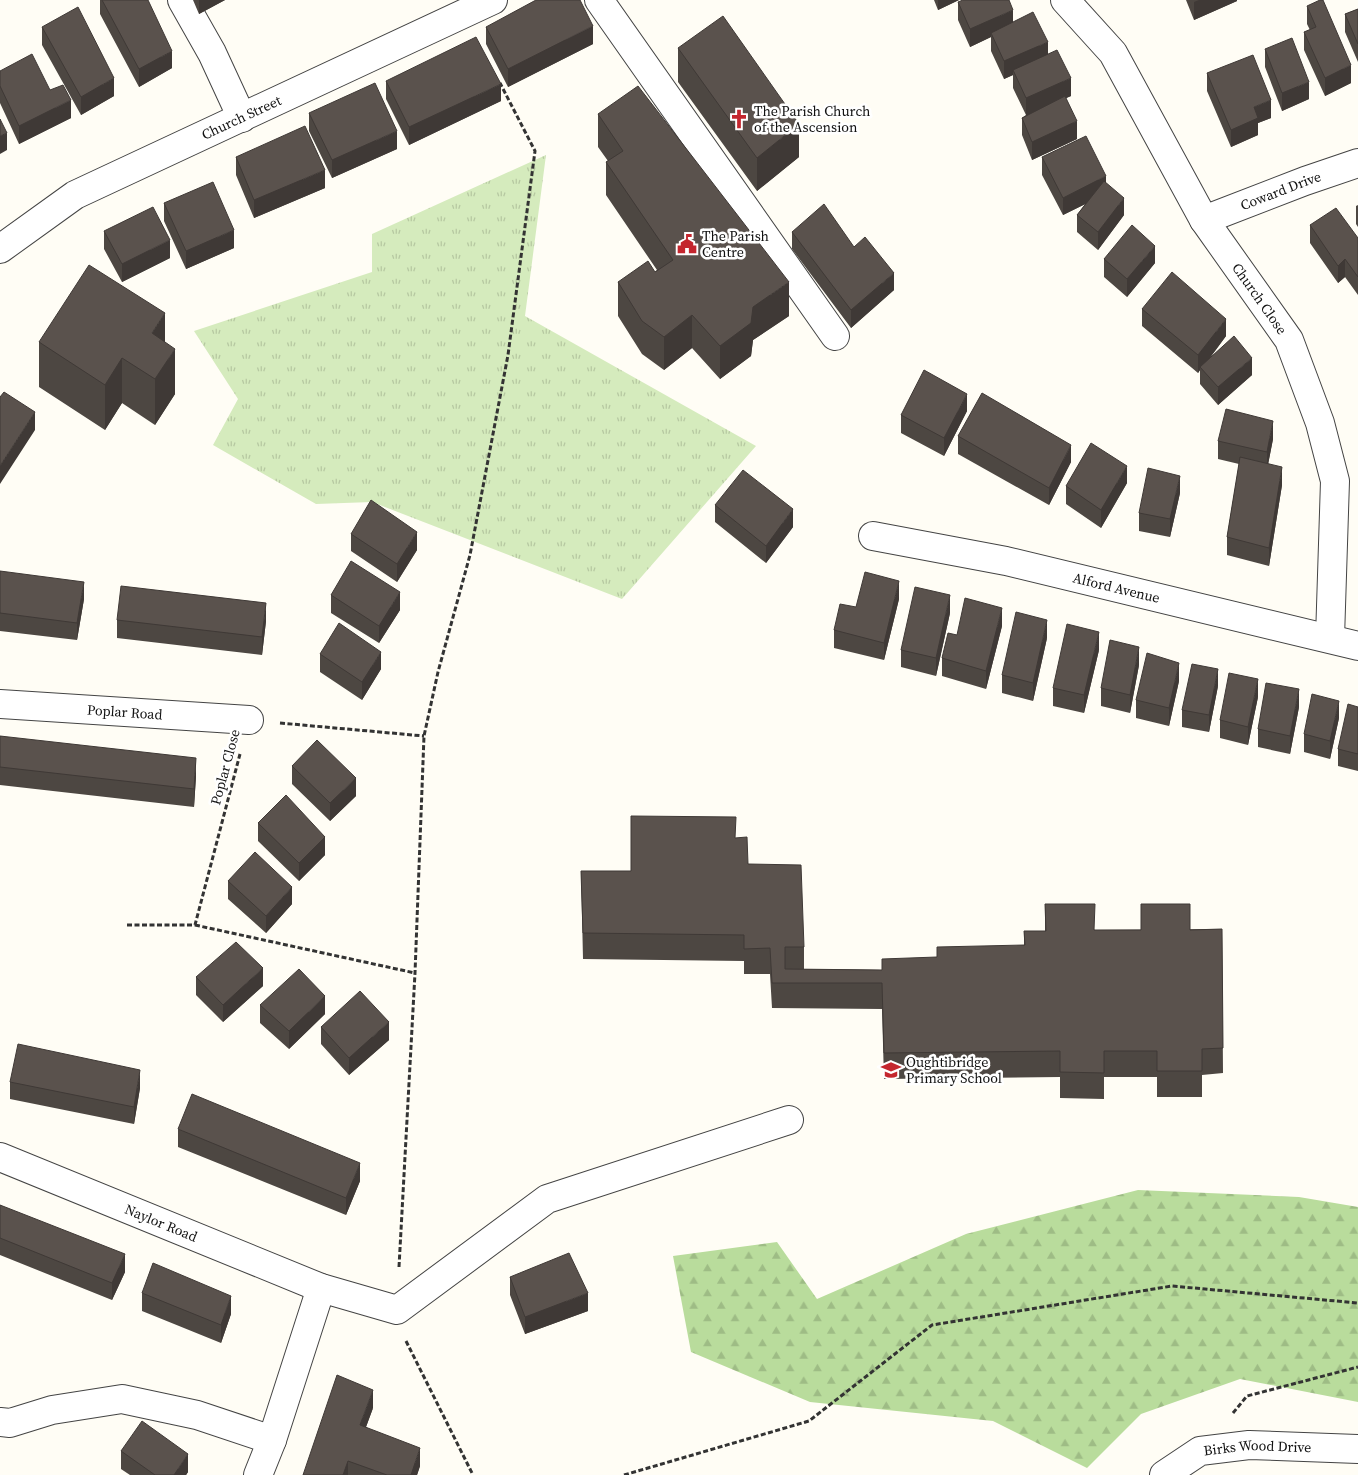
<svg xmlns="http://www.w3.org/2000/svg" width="1358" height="1475" viewBox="0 0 1358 1475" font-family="'Source Serif 4',serif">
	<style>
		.grass { fill: url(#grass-tufts) }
		.forest { fill: url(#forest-firs) }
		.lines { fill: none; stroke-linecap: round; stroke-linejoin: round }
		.minor-casing { stroke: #444; stroke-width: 30 }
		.path { stroke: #333; stroke-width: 3; stroke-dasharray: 5 2.5; stroke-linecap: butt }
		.minor { stroke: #fff; stroke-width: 28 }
		.wall { fill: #4d4742 }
		.shaded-wall { fill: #3f3936 }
		.building { fill: #5a524d; stroke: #3f3936 }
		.labels { text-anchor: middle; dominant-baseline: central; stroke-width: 5; stroke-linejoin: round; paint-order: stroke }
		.poi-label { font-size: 14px; fill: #111; stroke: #fff; text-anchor: start }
		.street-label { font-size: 14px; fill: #111; stroke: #fff }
	</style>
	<defs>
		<pattern id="grass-tufts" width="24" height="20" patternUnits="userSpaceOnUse" patternTransform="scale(1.25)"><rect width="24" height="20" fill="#d5ebbd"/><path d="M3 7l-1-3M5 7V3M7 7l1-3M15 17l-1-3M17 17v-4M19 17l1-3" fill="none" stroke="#b6c8a1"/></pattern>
		<pattern id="forest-firs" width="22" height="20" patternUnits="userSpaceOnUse" patternTransform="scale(1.25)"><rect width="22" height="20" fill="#b9dc9c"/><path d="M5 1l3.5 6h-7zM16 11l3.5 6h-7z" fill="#9ebc85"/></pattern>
	</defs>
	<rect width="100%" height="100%" fill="#fffdf5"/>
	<path class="grass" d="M546,155L525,316L756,446L622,599L372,502L316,504L213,445L238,399L194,331L372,272V234Z"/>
	<path class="forest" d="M1138,1190L1299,1197L1358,1207V1402L1240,1379L1141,1414L1087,1468L993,1421L810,1402L691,1352L673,1256L777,1242L817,1299L966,1234Z"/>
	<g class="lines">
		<defs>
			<g id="minor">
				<path d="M182,0L212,53L242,118"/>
				<path d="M599,0L835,336"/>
				<path id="s1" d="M1065,0L1113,53L1204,220L1289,340L1320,423L1335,481L1330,638"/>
				<path id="s2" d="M1204,220L1305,181L1358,163"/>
				<path id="s3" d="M0,249L75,195L493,0"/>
				<path id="s4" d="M873,536L1006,561L1358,646"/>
				<path id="s5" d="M0,704L249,720"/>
				<path id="s6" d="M0,1157L321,1288L397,1310L547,1199L789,1120"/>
				<path d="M0,1422L10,1423L52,1410L122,1399L197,1415L272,1440"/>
				<path d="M258,1475L272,1440L321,1288"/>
				<path id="s7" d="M1164,1475L1200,1451L1249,1445L1358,1449"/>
			</g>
		</defs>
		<use href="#minor" class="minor-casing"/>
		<path class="path" d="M280,723L424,736
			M127,925H195L240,754
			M195,925L415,973
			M399,1267L415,973L424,736L438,672L470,555L508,355L535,151L500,83
			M406,1341L473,1475
			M1233,1413L1247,1396L1358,1367
			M624,1475L809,1421L932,1325L1172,1286L1358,1303"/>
		<use href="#minor" class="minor"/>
	</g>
	<path class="wall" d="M100,0H102L172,68L139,87L100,14Z
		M193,0H225L199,14Z
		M934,0H959L938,10Z
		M1186,0H1237V1L1194,20Z
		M958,2L1013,22L1048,54L1071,96L1066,98L1077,139L1032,160L1022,135V118L1026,115L1013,88V75L1004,79L991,51V37L970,47L958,20Z
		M1307,6L1351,83L1325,96L1304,50V32L1310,30L1307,24Z
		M1358,9V62L1345,32V14Z
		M42,27L114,96L81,115L42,45Z
		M486,27L593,44L508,87L486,44Z
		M678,48L799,157L757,191L678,82Z
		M1265,49L1309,99L1282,111L1265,67Z
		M0,71L71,118L19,144L0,103Z
		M1207,73L1271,118L1258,123V135L1231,147L1207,91Z
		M386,81L501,101L409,145L386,99Z
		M309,113L397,149L332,178L309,131Z
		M598,114L789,316L753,340L751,356L720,379L692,348L664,370L642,354L618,316V282L655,272L657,270L606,195V162L608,161L598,147Z
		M236,157L325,188L254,218L236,175Z
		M1042,157L1106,183L1124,215L1098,250L1077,232V215L1085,204L1063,215L1042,175Z
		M164,203L234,248L186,269L164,221Z
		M1358,205V227L1356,224V206Z
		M1310,225L1358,238V295L1345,277L1338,283L1310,243Z
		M104,231L170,258L122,282L104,249Z
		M792,232L894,290L851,328L792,249Z
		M1104,259L1155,263L1127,297L1104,277Z
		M1142,309L1226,336L1210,358L1252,375L1218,405L1200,384V370L1198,373L1142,326Z
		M39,342H165L175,394L155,425L122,403L105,430L39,387Z
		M967,411L944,456L901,433V415Z
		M958,436L1071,462L1049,505L958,454Z
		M1273,439L1268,464L1282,485L1269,566L1227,555V537L1239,464L1218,459V441Z
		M1127,483L1101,528L1066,504V486Z
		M1180,493L1170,537L1139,531V513Z
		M715,505L793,527L766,563L715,522Z
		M351,534L417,550L397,582L351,551Z
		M0,571L84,599L77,640L0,631Z
		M331,595L400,610L379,643L331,613Z
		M899,599L884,660L834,648V630L856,607Z
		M950,613L936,676L901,667V650Z
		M117,620L266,621L262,655L117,638Z
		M1002,626L986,689L942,676V658L957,635Z
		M1047,638L1033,701L1002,693V675Z
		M1099,650L1084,713L1053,706V688Z
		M320,654L381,669L362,700L320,672Z
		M1139,665L1130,713L1101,706V688Z
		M1179,681L1169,726L1136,718V700Z
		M1218,686L1209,732L1182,727V710Z
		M1258,697L1248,745L1220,738V720Z
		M1299,707L1290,754L1258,747V729Z
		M1358,707V771L1338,766V749Z
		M1339,718L1330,759L1304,752V734Z
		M0,736L196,776L194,807L0,785Z
		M292,766L356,796L330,821L292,784Z
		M258,823L325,855L299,881L258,841Z
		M736,838L748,864L804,947V969L882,970L937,957L1024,945V931H1045V904L1095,930L1222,929L1223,1073L1202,1075V1097H1157V1077H1104V1099L1060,1098V1077L884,1079L882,1009L772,1008L770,974H744V961L583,959L581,871H631Z
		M228,881L292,904L266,933L228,899Z
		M196,977L263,986L223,1022L196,995Z
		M260,1005L325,1014L289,1049L260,1023Z
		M321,1027L389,1040L349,1075L321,1044Z
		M10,1082L140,1088L134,1124L10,1099Z
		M178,1129L360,1181L346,1215L178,1147Z
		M0,1205L125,1272L112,1300L0,1255Z
		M510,1277L588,1311L525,1334L510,1295Z
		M142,1293L231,1314L221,1343L142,1311Z
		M373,1408L366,1427L420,1466L417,1475H303Z
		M121,1451L188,1472L186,1475H130L121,1469Z"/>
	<path class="shaded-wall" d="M199,0H225L199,14Z
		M938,0H959L938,10Z
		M1199,0H1237V1L1194,20V2Z
		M1013,10V27L991,33V37L970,47V29Z
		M593,26V44L508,87V69Z
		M1048,42V60L1013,70V75L1004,79V61Z
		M172,51V68L139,87V69Z
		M1351,65V83L1325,96V78Z
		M114,78V96L81,115V97Z
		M1071,78V96L1026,116V98Z
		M1309,82V99L1282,111V93Z
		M501,84V101L409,145V127Z
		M71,100V118L19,144V126Z
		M1271,100V118L1258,123V135L1231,147V130L1254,107Z
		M1077,121V139L1032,160V142Z
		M799,124V157L757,191V158Z
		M397,131V149L332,178V160Z
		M7,133V150L0,154V136Z
		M325,170V188L254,218V200Z
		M1106,176V194L1063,215V198Z
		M1124,198V215L1098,250V232Z
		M234,230V248L186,269V251Z
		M170,240V258L122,282V264Z
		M1155,246V263L1127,297V279Z
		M1345,259V277L1338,283V266Z
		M894,273V290L851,328V310Z
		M789,282V316L753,340L751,356L720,379V346L753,307Z
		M165,313V358L152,333Z
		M692,315V348L664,370V337Z
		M1226,319V336L1202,368L1200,367V370L1198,373V355Z
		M175,349V394L155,425V379Z
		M122,358V403L105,430V385Z
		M1252,358V375L1218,405V387Z
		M967,394V411L944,456V438Z
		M35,412V430L0,484V466Z
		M1273,421V439L1267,470V452Z
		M1071,445V462L1049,505V488Z
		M1127,466V483L1101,528V510Z
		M1282,467V485L1269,566V548Z
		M1180,476V493L1170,537V519Z
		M793,509V527L766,563V546Z
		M417,532V550L397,582V564Z
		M899,581V599L884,660V643Z
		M84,582V599L77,640V623Z
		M400,592V610L379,643V626Z
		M950,595V613L936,676V658Z
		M266,603V621L262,655V637Z
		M1002,608V626L986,689V671Z
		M1047,620V638L1033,701V683Z
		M1099,632V650L1084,713V695Z
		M1139,647V665L1130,713V695Z
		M381,652V669L362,700V682Z
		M1179,663V681L1169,726V708Z
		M1218,669V686L1209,732V715Z
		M1258,679V697L1248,745V727Z
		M1299,689V707L1290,754V736Z
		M1339,701V718L1330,759V741Z
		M196,758V776L194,807V789Z
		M356,778V796L330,821V803Z
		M325,837V855L299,881V863Z
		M292,887V904L266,933V916Z
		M263,968V986L223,1022V1005Z
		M325,996V1014L289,1049V1031Z
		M389,1022V1040L349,1075V1058Z
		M140,1070V1088L134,1124V1107Z
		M360,1163V1181L346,1215V1198Z
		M125,1254V1272L112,1300V1283Z
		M588,1293V1311L525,1334V1317Z
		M231,1296V1314L221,1343V1325Z
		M373,1390V1408L360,1443V1425Z
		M420,1448V1466L417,1475H411Z
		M188,1454V1472L186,1475H174Z
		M348,1461V1475H343Z"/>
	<path class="building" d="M102,0H148L172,51L139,69Z
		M536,0H580L593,26L508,69L486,27Z
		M963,0H1009L1013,10L970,29L958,2Z
		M1320,0H1323L1351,65L1325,78L1304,32L1316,27L1307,6Z
		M78,7L114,78L81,97L42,27Z
		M1358,9V44L1345,14Z
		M1033,12L1048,42L1004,61L991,33Z
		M723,16L799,124L757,158L678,48Z
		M476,37L501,84L409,127L386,81Z
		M1292,38L1309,82L1282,93L1265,49Z
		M1057,50L1071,78L1026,98L1013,70Z
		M32,54L50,90L63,85L71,100L19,126L0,86V71Z
		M1253,55L1271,100L1254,107L1258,118L1231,130L1207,73Z
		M375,83L397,131L332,160L309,113Z
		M638,86L789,282L753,307L751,323L720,346L692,315L664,337L642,321L618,282L648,261L655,272L673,260L606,162L623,151L598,114Z
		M1065,96L1077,121L1032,142L1022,118Z
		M0,119L7,133L0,136Z
		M305,126L325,170L254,200L236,157Z
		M1086,136L1106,176L1063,198L1042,157Z
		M1104,181L1124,198L1098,232L1077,215Z
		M213,182L234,230L186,251L164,203Z
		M824,204L854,247L865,237L894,273L851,310L792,232Z
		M153,207L170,240L122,264L104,231Z
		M1336,208L1358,238V277L1345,259L1338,266L1310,225Z
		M1132,225L1155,246L1127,279L1104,259Z
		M89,265L165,313L152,333L175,349L155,379L122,358L105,385L39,342Z
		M1172,272L1226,319L1198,355L1142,309Z
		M1234,336L1252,358L1218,387L1200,367Z
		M924,370L967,394L944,438L901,415Z
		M4,392L35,412L0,466V397Z
		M982,393L1071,445L1049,488L958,436Z
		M1226,409L1273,421L1267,452L1218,441Z
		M1091,443L1127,466L1101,510L1066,486Z
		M1240,457L1282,467L1269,548L1227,537Z
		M1148,468L1180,476L1170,519L1139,513Z
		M743,470L793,509L766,546L715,505Z
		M371,500L417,532L397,564L351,534Z
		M351,561L400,592L379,626L331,595Z
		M0,571L84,582L77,623L0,613Z
		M865,572L899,581L884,643L834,630L840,604L856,607Z
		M121,586L266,603L262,637L117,620Z
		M915,587L950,595L936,658L901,650Z
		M965,598L1002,608L986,671L942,658L948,633L957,635Z
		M1016,612L1047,620L1033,683L1002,675Z
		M339,623L381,652L362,682L320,654Z
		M1067,624L1099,632L1084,695L1053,688Z
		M1110,640L1139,647L1130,695L1101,688Z
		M1147,653L1179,663L1169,708L1136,700Z
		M1192,664L1218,669L1209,715L1182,710Z
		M1229,673L1258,679L1248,727L1220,720Z
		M1266,683L1299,689L1290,736L1258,729Z
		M1312,694L1339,701L1330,741L1304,734Z
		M1348,704L1358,707V754L1338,749Z
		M0,736L196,758L194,789L0,767Z
		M317,740L356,778L330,803L292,766Z
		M286,795L325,837L299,863L258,823Z
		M631,816L736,817L735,838L747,837L748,864L801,865L804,947H785V969L882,970V959L937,957V947L1025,945L1024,931H1046L1045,904H1095L1094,930H1141V904H1190V930L1222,929L1223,1048L1202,1049V1071H1157V1051H1104V1073L1060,1072V1051L884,1053L882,983H772L770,948L744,949V935L583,933L581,871H631Z
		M255,852L292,887L266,916L228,881Z
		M236,942L263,968L223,1005L196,977Z
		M299,969L325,996L289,1031L260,1005Z
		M360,991L389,1022L349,1058L321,1027Z
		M18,1044L140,1070L134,1107L10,1082Z
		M192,1094L360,1163L346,1198L178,1129Z
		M0,1205L125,1254L112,1283L0,1238Z
		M569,1253L588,1293L525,1317L510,1277Z
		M153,1263L231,1296L221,1325L142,1293Z
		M337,1375L373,1390L360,1425L420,1448L411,1475H387L348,1461L343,1475H303Z
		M142,1421L188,1454L174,1475H155L121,1451Z"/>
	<defs>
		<symbol id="church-bare" viewBox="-9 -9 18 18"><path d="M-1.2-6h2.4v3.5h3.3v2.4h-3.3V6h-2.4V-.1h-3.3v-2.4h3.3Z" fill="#c4262e" stroke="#fff" stroke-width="2.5" paint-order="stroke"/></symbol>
		<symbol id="civic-bare" viewBox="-9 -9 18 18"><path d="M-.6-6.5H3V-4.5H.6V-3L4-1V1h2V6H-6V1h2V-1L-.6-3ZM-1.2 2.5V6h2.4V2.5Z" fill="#c4262e" stroke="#fff" stroke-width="2.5" paint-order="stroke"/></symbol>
		<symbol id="school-bare" viewBox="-9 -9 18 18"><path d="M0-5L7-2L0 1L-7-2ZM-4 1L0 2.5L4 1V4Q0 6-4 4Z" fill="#c4262e" stroke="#fff" stroke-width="2.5" paint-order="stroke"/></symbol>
	</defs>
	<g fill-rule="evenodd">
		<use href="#church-bare" x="725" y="105" width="28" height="28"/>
		<use href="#civic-bare" x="673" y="230" width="28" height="28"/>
		<use href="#school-bare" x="877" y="1056" width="28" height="28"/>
	</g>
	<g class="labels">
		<g class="poi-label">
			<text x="754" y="111">The Parish Church<tspan x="754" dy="16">of the Ascension</tspan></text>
			<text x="702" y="236">The Parish<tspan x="702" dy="16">Centre</tspan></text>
			<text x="906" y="1062">Oughtibridge<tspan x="906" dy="16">Primary School</tspan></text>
		</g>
		<g class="street-label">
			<text stroke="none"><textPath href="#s3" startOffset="276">Church Street</textPath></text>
			<text stroke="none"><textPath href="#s2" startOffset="82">Coward Drive</textPath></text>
			<text stroke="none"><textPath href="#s1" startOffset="358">Church Close</textPath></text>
			<text stroke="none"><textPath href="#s4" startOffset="249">Alford Avenue</textPath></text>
			<text stroke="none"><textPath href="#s5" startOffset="125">Poplar Road</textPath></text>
			<text transform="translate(225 767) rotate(-75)">Poplar Close</text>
			<text stroke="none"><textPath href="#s6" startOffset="174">Naylor Road</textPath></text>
			<text stroke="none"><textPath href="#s7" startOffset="101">Birks Wood Drive</textPath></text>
		</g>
	</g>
</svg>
